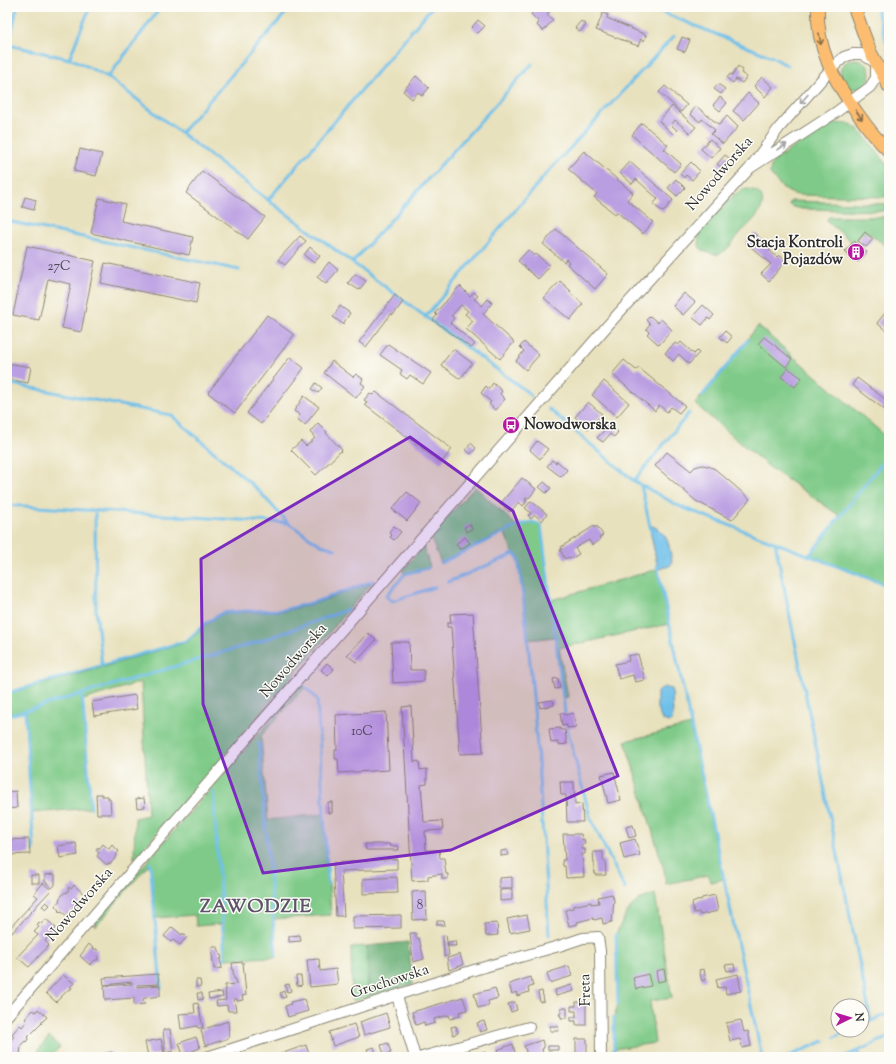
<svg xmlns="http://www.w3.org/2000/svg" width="896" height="1064" viewBox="0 0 896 1064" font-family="'Sorts Mill Goudy',serif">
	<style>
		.green { fill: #7fca88; stroke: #557a5a }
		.forest { fill: #67ae74; stroke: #496c50 }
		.water { fill: #6ec0ea; stroke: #4c768a }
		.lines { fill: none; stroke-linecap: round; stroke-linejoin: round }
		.stream { stroke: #6ec0ea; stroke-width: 3 }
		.building { fill: #ba9ee2 }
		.minor-casing { stroke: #8a8674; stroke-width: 12 }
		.major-casing { stroke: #8a8674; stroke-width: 14 }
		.minor { stroke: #fff; stroke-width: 10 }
		.major { stroke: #fcbd6f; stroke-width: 12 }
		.oneway { stroke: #896d4a }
		.oneway2 { stroke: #a0a0a0 }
		.marked { fill: #7b2cbf; fill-opacity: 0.2; stroke: #7b2cbf; stroke-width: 3; stroke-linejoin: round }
		.labels { text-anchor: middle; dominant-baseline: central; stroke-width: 3; stroke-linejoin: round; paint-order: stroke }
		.number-label { font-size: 13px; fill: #4f4859 }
		.street-label { font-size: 15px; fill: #2b2b2b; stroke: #fdfcf7 }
		.poi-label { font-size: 15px; font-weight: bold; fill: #2b2b2b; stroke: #fdfcf7; text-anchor: end }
		.district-label { font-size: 19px; font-weight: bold; letter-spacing: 1px; fill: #5d536b; stroke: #fdfcf7 }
	</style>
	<rect width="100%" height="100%" fill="#fdfcf7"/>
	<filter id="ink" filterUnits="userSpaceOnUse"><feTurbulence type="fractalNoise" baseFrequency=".025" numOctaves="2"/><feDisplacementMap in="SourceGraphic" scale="8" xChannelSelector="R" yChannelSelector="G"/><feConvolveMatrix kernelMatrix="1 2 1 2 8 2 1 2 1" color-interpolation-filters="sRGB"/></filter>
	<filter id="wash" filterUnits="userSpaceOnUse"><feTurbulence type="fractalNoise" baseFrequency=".012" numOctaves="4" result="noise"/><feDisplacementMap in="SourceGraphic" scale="16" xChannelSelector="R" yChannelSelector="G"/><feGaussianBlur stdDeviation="0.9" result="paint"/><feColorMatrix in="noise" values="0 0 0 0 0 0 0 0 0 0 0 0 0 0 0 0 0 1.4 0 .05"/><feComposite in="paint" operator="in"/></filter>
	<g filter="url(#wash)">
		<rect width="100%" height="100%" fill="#e8e1bd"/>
		<path class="green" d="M840 74a15 15 0 1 1 30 0a15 15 0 1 1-30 0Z
			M834,123L851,124L858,129L866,138L889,167V197L798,195C785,193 777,183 770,173L771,166L774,161L826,125Z
			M748,189C753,190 758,191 761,196C768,209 749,224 741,232C735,239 728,251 719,254C713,255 706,253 701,249C697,243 698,236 702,229L733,196L741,190Z
			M791,201L889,204V211L802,209L793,207L789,204Z
			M829,217H889V248L866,231L852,242L828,222L827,219Z
			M758,326L889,439V586L809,556L840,516L769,467L695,404Z
			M475,487L517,526L532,522L541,525L551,600L658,569L669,624L559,648L568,697L563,698L555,637L528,640L518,557L512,551L504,531L441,563L430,536Z
			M423,546L430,567L405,574L402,571Z
			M373,582L349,609L282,689L134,859L135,818L148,815L141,682L83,700L91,808L32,813L25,712L7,715V693L66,678L187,642L207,624L223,613L285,611L317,603Z
			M302,684L305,687L261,736L268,820L324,814L331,915L274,919L276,957L225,959L222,924L196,926L195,915L155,918L150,863L96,926L95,921Z
			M691,725L724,879L710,882L709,875L666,884L664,869L625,741Z
			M655,894L672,998L650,1001L655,1043L614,1049V1017L618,1004L616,934L626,914L633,905L639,900Z
			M367,946L368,997L352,1001L351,947Z
			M49,1037L60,1047L50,1057H46L38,1050Z"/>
		<path class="forest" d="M408,942L413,984L368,997L367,946Z"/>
		<path class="water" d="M649,525C653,526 655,527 658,529C670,538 669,548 672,562L670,566L658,569Z
			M664,687L671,689L672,692L673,716L672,721L670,722L662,720L657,708V692Z"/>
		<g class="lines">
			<path class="stream" d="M649,7L772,57L788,66
				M876,7L889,50
				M7,13L15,15
				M9,45L17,7
				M7,52L9,45L74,60L108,77L268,200L526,391L531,396
				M69,59L90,7
				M108,77L161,7
				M181,133L291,7
				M268,200L432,7
				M7,221L239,270
				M352,263L532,64
				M425,317L546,174L674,36
				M7,383L171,415L256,488L288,523L321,545L335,549
				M702,396L748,340
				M549,409L634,481L679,506L889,586
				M634,481L689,413
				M641,485L651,531
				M7,505L288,523
				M95,511L96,610L102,666
				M775,542L871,1021
				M809,556L889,454
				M441,563L517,526L532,522L541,525L567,728L590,817L625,889
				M657,566L762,1057
				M428,568L405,574L386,596L392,601L435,587
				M448,582L514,554L518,557C535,682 541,809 549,935
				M305,687L317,699L328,884
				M7,693L186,641L206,623L222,613L245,611L283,610L315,602L373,581
				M82,694L91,808
				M25,711L34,851
				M7,716L258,642L349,609
				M259,743L276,957
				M213,792L225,959
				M150,863L161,988
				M616,934L618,1004
				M614,1017V1057
				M862,1025L889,1013
				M835,1037L850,1030
				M787,1057L824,1041
				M844,1057L858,1051
				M860,1057L858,1051L889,1037"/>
		</g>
		<g id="blocks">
			<path class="building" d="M537,7H546L549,12L547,15L553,20L543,31L537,25L539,22L531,14Z
				M603,13L608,15L607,18L646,35L644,41L641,39L638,46L596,30Z
				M478,20L485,26L478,33L472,27Z
				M581,21L586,25L580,32L575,28Z
				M682,37L690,40L685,52L677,49Z
				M738,66L743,70L741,73L747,77L742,83L736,79L733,83L727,78L730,74L732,75Z
				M416,76L429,88L422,96L418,92L412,99L403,91Z
				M762,77L773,87L765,97L754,86Z
				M718,84L725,89L721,94L714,89Z
				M665,86L687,105L681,112L659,92Z
				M748,93L759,103L744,120L733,111Z
				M720,97L727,103L720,111L713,105Z
				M672,106L696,127L690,133L675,120L671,125L677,130L673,134L659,121Z
				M696,106L719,125L727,116L738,127L723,144L711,134L715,130L702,119L700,122L690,114Z
				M642,123L668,145L664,149L681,164L674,172L632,135Z
				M710,139L720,148L711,158L701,149Z
				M80,149L102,154L96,176L74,171Z
				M584,151L633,193L627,200L653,222L643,234L617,212L615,214L594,197L597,194L568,169Z
				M725,155L729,158L721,167L717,164Z
				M630,162L673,200L663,212L653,204L658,199L636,179L632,184L620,173Z
				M691,162L700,171L692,180L686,175L684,178L680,174Z
				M202,171L265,217L248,239L186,193Z
				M676,179L685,188L677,196L668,188Z
				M25,197L36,200L34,210L22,207Z
				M99,198L125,204L121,221L193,237L189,255L91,233Z
				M556,229L608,274L595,289L567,264L569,262L566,259L564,262L543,244Z
				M865,232L873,239L866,247L858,241Z
				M754,233L770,248L769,250L777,257L779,255L786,261L769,281L761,274L771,264L746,243Z
				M300,236L306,241L285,265L278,260Z
				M854,241L867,252L858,262L845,251Z
				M27,246L95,261L81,332L62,328L71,284L48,279L39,320L13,315Z
				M310,247L320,256L314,263L304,255Z
				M528,250L534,256L536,254L550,266L538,279L518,261Z
				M329,262L338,270L326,284L317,277Z
				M105,263L200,283L196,303L101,283Z
				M355,274L366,281L359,290L348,283Z
				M560,281L571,291L569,292L583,304L570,320L544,298Z
				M460,286L470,296L474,292L478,296L474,299L482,306L488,299L492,303L483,314L514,342L500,359L466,329L473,321L465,314L468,311L461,305L451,316L454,318L450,323L475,344L471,348L433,320L437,315L435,313Z
				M684,293L695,302L683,315L673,306Z
				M395,295L403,302L393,315L391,314L366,347L359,342Z
				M703,305L714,315L710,320L708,318L702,325L692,317Z
				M340,306L350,313L343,324L333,317Z
				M889,308V333L877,323Z
				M267,315L294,335L235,413L208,393Z
				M650,316L658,323L661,319L672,330L659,345L647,334L649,332L646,329L650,324L646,320Z
				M725,331L732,337L727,343L720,337Z
				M764,337L792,359L786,367L758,344Z
				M524,342L539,355L526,370L516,361L524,351L520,347Z
				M681,342L694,354L697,351L699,353L689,364L679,354L673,361L665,353L675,343L678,345Z
				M388,344L431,373L423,384L410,375L407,379L400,374L402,370L380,355Z
				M453,349L472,363L460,379L441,365Z
				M290,357L304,368L261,424L247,413Z
				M624,360L636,370L639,368L685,406L679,413L671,407L667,412L659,405L655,411L612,374Z
				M332,361L353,377L356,374L363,379L361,383L365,386L356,398L324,373Z
				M7,363L31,367L28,383L7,379Z
				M788,368L802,378L795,387L781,377Z
				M857,378L889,402V413L852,385Z
				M604,381L629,403L617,417L592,395Z
				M316,383L322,388L318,393L312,389Z
				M493,383L502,391L500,394L505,399L495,410L489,404L491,402L481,393L486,386L489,389Z
				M376,392L452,449L441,463L365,405L367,402L364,400L370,393L373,395Z
				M304,396L319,407L305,425L297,419L300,415L294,411Z
				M588,402L602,414L588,429L575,417Z
				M318,423L327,432L326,433L342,450L316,475L291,450L301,441L306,446L315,438L310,432Z
				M610,424L618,432L614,437L610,434L603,442L597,438Z
				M537,441L548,449L540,459L530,450Z
				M471,443L476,448L471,454L466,450Z
				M667,452L691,471L695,467L702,465L708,466L715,469L750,499L732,520L696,501L655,466Z
				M552,460L556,463L557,461L567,470L561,477L547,466Z
				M522,478L536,489L529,498L527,497L525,500L527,501L523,506L519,502L510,512L500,504Z
				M544,482L551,488L546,493L539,487Z
				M407,492L421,503L407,521L392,509Z
				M531,501L547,514L542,521L535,515L531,519L528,515L531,513L525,508Z
				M470,524L472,529L466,532L464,527Z
				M394,526L401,532L394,540L390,537L392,535L389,532Z
				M594,526L595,528L597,526L603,535L599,538L600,540L592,545L589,540L575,548L579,554L571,559L569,557L565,559L560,550L562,549L561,547Z
				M465,537L470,543L460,550L456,544Z
				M473,613L483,753L460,754L451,627H447V623H451L450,614Z
				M368,633L376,640L356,662L347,655Z
				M391,642H409L410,670H424V681L393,683Z
				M638,654L645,680L635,682L633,675L619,679L615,664L629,661L628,656Z
				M327,663L334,669L328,676L321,670Z
				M558,678L560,688L555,689L553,679Z
				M135,695L137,709L94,716L92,702Z
				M553,700L554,705L540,708L539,702Z
				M411,706L414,762L419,761L420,770L427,769V784L421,785L424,822L442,821L443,830L425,831L426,850H439L440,858H444L446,874H448V879H442V874L428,876V880L412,881L402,707Z
				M386,712L389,770L339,773L338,759H335V750H337L336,715Z
				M560,713H564L565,715L573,713L576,727L567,728V725L562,726Z
				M560,728V730H565L567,744L558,745V742L551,743L549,729Z
				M614,772L621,800L608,803L601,775Z
				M560,782H574L575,805L582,804L583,822H567L566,795H561Z
				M16,791L17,808L7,809V792Z
				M96,794H102V796H108V799H110L111,814H97Z
				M144,798L145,807L137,808L136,799Z
				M328,802H332V813H328Z
				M633,825L636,836L629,838L626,827Z
				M563,834H581L582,840L584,839L585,844H582V849H585V854H582L584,877L566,878L565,866H563L562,860H565Z
				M29,839L30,854L7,855V840Z
				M635,839L640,855L624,859L620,843Z
				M76,843L78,855L60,858L58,846Z
				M103,844L109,849L112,845L119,851L116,855L117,856L110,864L108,863L107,865L97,856L99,853L96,849L98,847L99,849Z
				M365,844H390V846H398L399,850H366Z
				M507,850L508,855L501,856V851Z
				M593,852H603V861L605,860L606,875H595Z
				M397,859V869L341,871L344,916H336L333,863Z
				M55,874V885L52,888L45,882V875Z
				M31,875H39V883H31Z
				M397,877L398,893L363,894V879Z
				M512,877V888H499V878Z
				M43,883L51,890L12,933L9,929L38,897L34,894Z
				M74,885L85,895L79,902L81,903L74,911L72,909L67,916L61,911L60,912L58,911L59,910L55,906L60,900L59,899L65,892L67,893L69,890L68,889L69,887L71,889Z
				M512,889V900L500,901V890Z
				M426,891L427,919L413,920L412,892Z
				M612,894L614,900L612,922L603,924L602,918L594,920L593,918L577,922L578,924L569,926L565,910L573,908V906L591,902V904L599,903L598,897Z
				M715,895L718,911L700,915L699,912L694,913L692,903L702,899V898Z
				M46,902L50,905L46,909L42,906Z
				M401,915V928L353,929V916Z
				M527,915L530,929L510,933L507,919Z
				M46,919L56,928L45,941L49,945L29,967L17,957L38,935L34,932L39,927L37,925L39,922L41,924Z
				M437,921H444L445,925H437Z
				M497,923L498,935L486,936L484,924Z
				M172,927L182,935L183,933L187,937L180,945L173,940L171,942L164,936Z
				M410,933H416V938H419L424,959L413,962Z
				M300,935L301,941L289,942V936Z
				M446,935L449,955L444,957L443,936Z
				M455,941L456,946H448V942Z
				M89,944L94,949H97L98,960H95L90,965L80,956Z
				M211,947H218L220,955H221L222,959H220L222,968L214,969Z
				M460,954L463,965L449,970L447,958Z
				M319,959L320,971L336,969L338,984L310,987L307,960Z
				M243,962L246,995L242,996L243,1000L237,1001V999H234L236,1011H228L227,1005L217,1006L216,1001L226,1000L225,985L236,984V979H234L232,963Z
				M734,964L735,970L727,971L725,965Z
				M569,966L572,976L550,983L547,973Z
				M664,969L666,980L658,982L656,971Z
				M704,969L706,980L702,981L699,970Z
				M158,974L159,984L137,985V987L160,985V996L145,998L143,999L145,1004L134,1005V998L105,1000L104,986L132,984V982L104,985L103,978Z
				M648,974L651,986L636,989L633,978Z
				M738,974L741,991L726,994L725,987L718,988L716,979Z
				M63,975L74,983L70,987L72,988L70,990L69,989L56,1002L46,993Z
				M296,976H301L302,985L297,986Z
				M531,977L533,986L528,988L529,992L517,996L516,992L512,994L509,984Z
				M196,980H200L201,986L196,987Z
				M289,984L291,991L287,992L285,985Z
				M572,985L574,991L556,996L555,990Z
				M495,988L498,998L488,1001L489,1005L478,1008L474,994Z
				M284,991L286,997L282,998L280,993Z
				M542,991L544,1001L540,1002L538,992Z
				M222,992L223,997L209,999L208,994Z
				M197,993H202L203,999L198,1000Z
				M463,997L467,1010L459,1012L460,1016L450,1019L449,1015L434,1019L435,1023L425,1026L424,1022L416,1025L412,1012Z
				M304,999L308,1011L288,1017L285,1006L291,1004L290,1002Z
				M515,1002L517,1010L511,1012L508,1004Z
				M576,1002H586V1025H576V1021H571V1017H576V1011H571V1006H576Z
				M198,1003L203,1028H198L197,1026L181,1029L179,1014L195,1013L194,1004Z
				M561,1008H567V1018H561V1016H560L559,1014H561Z
				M38,1009L47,1017L41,1023H42L28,1037L29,1038L26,1042L25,1041L21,1045L20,1057H7V1046H9L11,1040L14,1036L12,1034L20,1025L22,1027L27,1021L25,1019L33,1010L36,1012Z
				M386,1013L390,1027L364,1035L360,1022Z
				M741,1020L744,1032L748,1031L751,1046L742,1048L740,1039L730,1041L726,1023Z
				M228,1021L229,1038L205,1046L201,1030Z
				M484,1021L487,1030L480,1032L477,1023Z
				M354,1024L359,1037L333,1046L329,1032Z
				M456,1026L458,1033L453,1035L451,1027Z
				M550,1026H558L559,1031H550Z
				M170,1029L173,1051L165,1053L163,1030Z
				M196,1037L200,1048L183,1055L179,1043Z
				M161,1039L164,1053L148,1056L145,1042Z
				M576,1039H587V1057H576Z
				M542,1040L544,1048L542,1049L544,1057H528L524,1046Z
				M388,1043L391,1053L384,1055L381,1045Z
				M513,1044L516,1057H499L497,1050Z
				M306,1045L310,1057H272Z
				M548,1046H558V1050H548Z
				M374,1047L377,1057H370L367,1049Z
				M112,1052V1057H99V1054Z
				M485,1052L487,1057H477L476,1055Z"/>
		</g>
	</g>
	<g filter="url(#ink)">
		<use href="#blocks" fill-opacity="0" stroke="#8a8674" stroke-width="1"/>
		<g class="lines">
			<defs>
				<path id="minor" d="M397,996L415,1057
					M7,1016L175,821L608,325L750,168L779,128L830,70L844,57L853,54H862L876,63V78L870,87L835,113L750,168
					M207,1057L474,970L559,946L583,938L598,937L600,951L601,1057
					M422,1057L529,1027"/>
				<path id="major" d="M818,7C816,48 834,81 858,114C867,127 877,140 889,151
					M854,7L870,51L889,87"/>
			</defs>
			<use href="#minor" class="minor-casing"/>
			<use href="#major" class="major-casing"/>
			<use href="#minor" class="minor"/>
			<use href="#major" class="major"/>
		</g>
		<defs><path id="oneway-shaft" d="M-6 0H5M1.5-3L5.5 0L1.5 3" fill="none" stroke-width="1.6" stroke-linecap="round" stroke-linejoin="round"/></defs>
		<g class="oneway">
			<use href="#oneway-shaft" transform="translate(820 39) rotate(80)"/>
			<use href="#oneway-shaft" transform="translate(859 115) rotate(54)"/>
		</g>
		<g class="oneway2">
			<use href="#oneway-shaft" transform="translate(804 99) rotate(131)"/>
			<use href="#oneway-shaft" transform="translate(782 147) rotate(-33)"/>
		</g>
	</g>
	<path class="marked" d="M410,437L513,511L618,776L451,850L263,873L203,704L201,559Z"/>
	<defs>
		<symbol id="building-disc" viewBox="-11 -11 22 22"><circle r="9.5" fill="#b5179e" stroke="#fdfcf7"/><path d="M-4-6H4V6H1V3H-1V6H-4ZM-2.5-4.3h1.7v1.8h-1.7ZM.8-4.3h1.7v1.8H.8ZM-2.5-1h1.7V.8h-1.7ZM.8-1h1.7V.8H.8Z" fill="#fff"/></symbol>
		<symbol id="bus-disc" viewBox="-11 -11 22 22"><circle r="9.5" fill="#b5179e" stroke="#fdfcf7"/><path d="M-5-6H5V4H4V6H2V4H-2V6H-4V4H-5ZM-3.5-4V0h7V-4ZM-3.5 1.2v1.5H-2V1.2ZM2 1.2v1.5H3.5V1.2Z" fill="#fff"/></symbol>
	</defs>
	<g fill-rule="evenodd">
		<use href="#building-disc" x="846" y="242" width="20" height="20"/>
		<use href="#bus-disc" x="501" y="415" width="20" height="20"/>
	</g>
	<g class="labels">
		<g class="number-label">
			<text x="59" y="267">27C</text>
			<text x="362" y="732">10C</text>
			<text x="420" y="906">8</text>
		</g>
		<g class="street-label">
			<text transform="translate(720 174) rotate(-49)">Nowodworska</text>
			<text transform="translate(294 661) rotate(-49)">Nowodworska</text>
			<text transform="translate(80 905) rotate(-49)">Nowodworska</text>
			<text transform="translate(390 982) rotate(-18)">Grochowska</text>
			<text transform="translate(586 990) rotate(-91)">Freta</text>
		</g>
		<g class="poi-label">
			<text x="843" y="243">Stacja Kontroli<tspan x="843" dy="17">Pojazdów</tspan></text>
			<text x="524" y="425" text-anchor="start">Nowodworska</text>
		</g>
		<g class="district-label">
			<text x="256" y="907">ZAWODZIE</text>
		</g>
	</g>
	<rect width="896" height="1064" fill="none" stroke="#fdfcf7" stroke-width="24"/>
	<g transform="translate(850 1018) rotate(85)"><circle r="19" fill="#fdfcf7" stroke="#a9a8a5"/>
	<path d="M0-3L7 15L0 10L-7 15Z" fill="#b5179e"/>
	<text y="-6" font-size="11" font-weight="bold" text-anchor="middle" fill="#2b2b2b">N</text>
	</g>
</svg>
